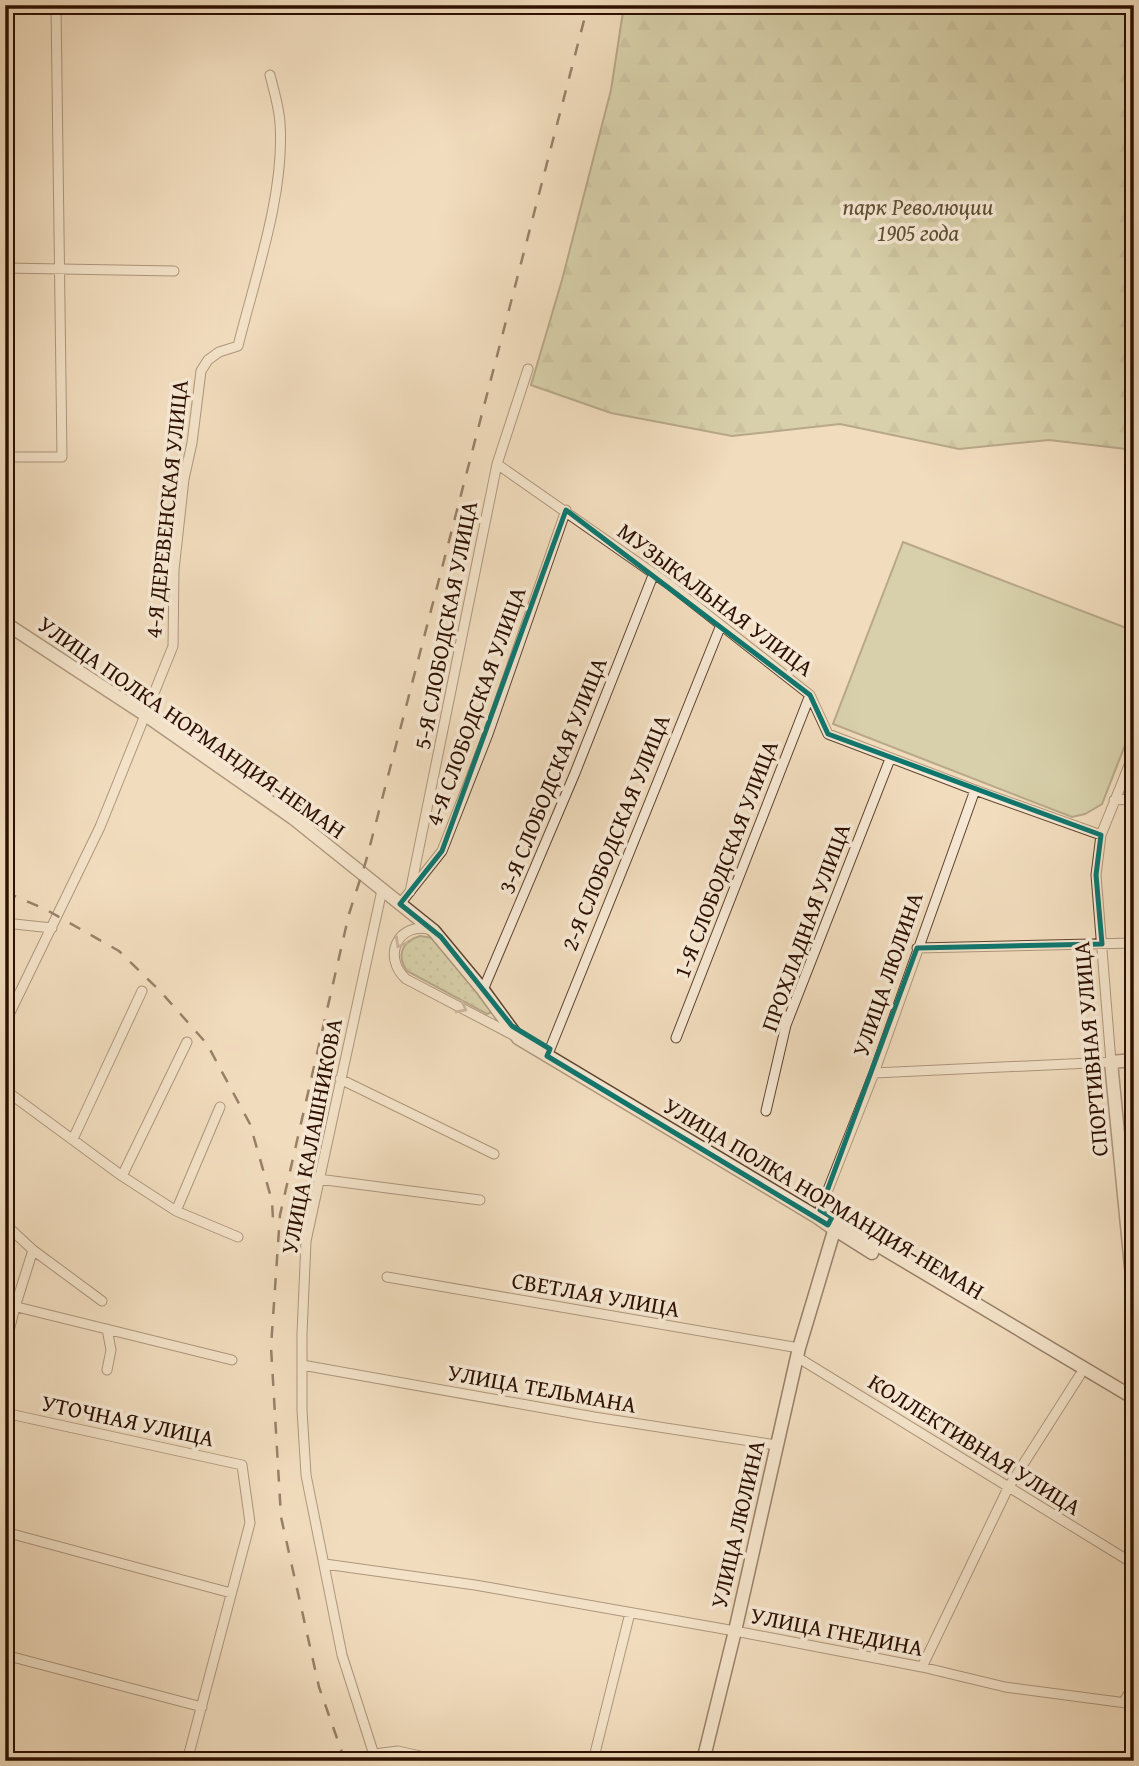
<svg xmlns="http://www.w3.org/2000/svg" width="1139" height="1766" viewBox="0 0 1139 1766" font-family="'Gentium Book Plus',serif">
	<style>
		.grass { fill: url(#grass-dots); stroke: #736849; stroke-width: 2 }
		.forest { fill: url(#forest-firs); stroke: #736849; stroke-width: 2 }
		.garden { fill: #b9c092; stroke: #736849; stroke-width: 2 }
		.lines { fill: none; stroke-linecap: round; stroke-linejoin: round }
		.minor-casing { stroke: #5e432f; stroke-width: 11 }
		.tertiary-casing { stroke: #5e432f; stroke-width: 15 }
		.secondary-casing { stroke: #2d1000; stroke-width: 15 }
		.minor { stroke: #f6e8d4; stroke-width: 9 }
		.tertiary { stroke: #f6e8d4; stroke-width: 12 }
		.secondary { stroke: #f6e8d4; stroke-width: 12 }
		.rail { stroke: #2d1000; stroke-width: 2.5; stroke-dasharray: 12 12; stroke-linecap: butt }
		.oneway { stroke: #9c8775 }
		.marked { fill: none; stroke: #0f766e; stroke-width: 5; stroke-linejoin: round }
		.labels { text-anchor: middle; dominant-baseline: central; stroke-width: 7; stroke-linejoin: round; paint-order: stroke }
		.park-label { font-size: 23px; font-style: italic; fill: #5e4e33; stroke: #f6e8d4 }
		.street-label { font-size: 23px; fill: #2d1000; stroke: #f6e8d4 }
	</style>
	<defs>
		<pattern id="grass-dots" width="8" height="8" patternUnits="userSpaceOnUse" patternTransform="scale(1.75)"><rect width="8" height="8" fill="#b9c092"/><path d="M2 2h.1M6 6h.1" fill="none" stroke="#9fa47c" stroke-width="1.8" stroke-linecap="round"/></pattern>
		<pattern id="forest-firs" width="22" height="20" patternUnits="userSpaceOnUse" patternTransform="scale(1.75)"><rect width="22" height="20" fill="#b9c092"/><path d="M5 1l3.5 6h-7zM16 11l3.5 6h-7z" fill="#9fa47c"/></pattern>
	</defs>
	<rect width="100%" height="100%" fill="#f1dcbd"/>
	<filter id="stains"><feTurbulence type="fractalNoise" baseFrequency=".00286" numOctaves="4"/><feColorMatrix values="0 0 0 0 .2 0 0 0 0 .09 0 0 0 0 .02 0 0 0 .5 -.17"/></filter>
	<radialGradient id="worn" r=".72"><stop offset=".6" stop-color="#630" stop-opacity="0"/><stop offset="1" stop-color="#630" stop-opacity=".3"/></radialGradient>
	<path class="grass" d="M420,936L432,938L438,943L490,1009V1013L487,1014L407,971C396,956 402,941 420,936Z"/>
	<path class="forest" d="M624,5H1134V450L1049,440L959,449L840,424L732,436L611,413L531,385L562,280L611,90Z"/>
	<path class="garden" d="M903,542L1134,631V722L1102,804L1085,814L1072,817L833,724Z"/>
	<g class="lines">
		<defs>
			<path id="minor" d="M5,268L174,271
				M5,457H62L56,5
				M497,464L670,585L810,695L828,734L975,790L1101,835
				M1114,800L1134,799
				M410,892L497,464L528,369
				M400,904L442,851L488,734L566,510
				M5,923L52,928
				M432,930C399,920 381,956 406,979L513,1035
				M917,948L1134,943
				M483,990L575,773L654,573
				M5,1023L100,827L173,646L174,570L184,479L192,443L201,371L208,360L219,352L238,346C255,277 285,194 280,123C279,107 274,91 270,75
				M676,1038L810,695
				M550,1049L721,625
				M874,1073L1111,1062L1096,875L1101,835L1134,753
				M340,1079L494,1154
				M5,1090L122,1176L176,1211L238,1237
				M766,1111L786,1025L890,759
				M73,1139L142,991
				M122,1176L187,1042
				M318,1179L480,1200
				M1123,1188H1134
				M820,1210L874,1073L975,790
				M176,1211L220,1107
				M5,1224L33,1250L102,1301
				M387,1277L799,1348
				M5,1304L232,1360
				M107,1329L111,1350L107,1370
				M5,1347L15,1307L33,1250
				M797,1357L1134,1564
				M302,1365L594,1417L776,1445
				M5,1413L242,1465L250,1523L187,1761
				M5,1532L231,1593
				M325,1564L475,1585L735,1631L922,1667L1005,1687L1134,1704
				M5,1655L202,1707
				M922,1667L1008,1488L1080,1375
				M1124,1702L1134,1684
				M374,1754L398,1751L442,1761
				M376,1761L342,1655L306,1475L302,1410V1334L306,1241L382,890
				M593,1761L630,1613"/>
			<path id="tertiary" d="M5,623L144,714L293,818L434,931L483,990L518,1038L817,1217L834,1229
				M1134,1060L1111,1062L1134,1297"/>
			<path id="secondary" d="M834,1229L872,1253
				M703,1761L735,1631L799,1348L837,1221L1134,1398"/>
		</defs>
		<use href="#minor" class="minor-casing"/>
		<use href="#tertiary" class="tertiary-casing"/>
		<use href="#secondary" class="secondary-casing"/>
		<use href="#minor" class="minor"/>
		<use href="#tertiary" class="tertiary"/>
		<use href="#secondary" class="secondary"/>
		<path class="rail" d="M5,892L45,909L119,951L161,992L207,1044L250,1124L272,1201L273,1219
			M345,1761L319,1687L281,1517L271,1347L280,1215L349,914L366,861L588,5"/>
	</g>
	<defs><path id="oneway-chevron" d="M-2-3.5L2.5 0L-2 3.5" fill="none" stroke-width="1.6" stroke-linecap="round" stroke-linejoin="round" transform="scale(1.75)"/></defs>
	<g class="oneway">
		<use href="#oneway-chevron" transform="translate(400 943) rotate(120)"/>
		<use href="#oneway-chevron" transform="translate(462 1008) rotate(27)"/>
	</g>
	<path d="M0 0H1139V1766H0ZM566,510L810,695L828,734L1101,835L1096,875L1102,944L917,948L820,1210L832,1217L828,1225L547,1056L550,1049L512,1026L441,937L400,904L442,851Z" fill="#f1dcbd" fill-opacity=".55" fill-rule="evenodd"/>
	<path class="marked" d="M566,510L810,695L828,734L1101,835L1096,875L1102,944L917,948L820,1210L832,1217L828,1225L547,1056L550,1049L512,1026L441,937L400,904L442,851Z"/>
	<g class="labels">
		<g class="park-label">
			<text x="918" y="206">парк Революции<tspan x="918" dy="26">1905 года</tspan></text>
		</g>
		<g class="street-label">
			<text transform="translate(166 509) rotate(-84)">4-Я ДЕРЕВЕНСКАЯ УЛИЦА</text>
			<text transform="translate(716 599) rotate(37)">МУЗЫКАЛЬНАЯ УЛИЦА</text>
			<text transform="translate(445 625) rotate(-79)">5-Я СЛОБОДСКАЯ УЛИЦА</text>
			<text transform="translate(475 706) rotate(-70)">4-Я СЛОБОДСКАЯ УЛИЦА</text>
			<text transform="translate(192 727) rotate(35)">УЛИЦА ПОЛКА НОРМАНДИЯ-НЕМАН</text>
			<text transform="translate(552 775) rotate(-68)">3-Я СЛОБОДСКАЯ УЛИЦА</text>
			<text transform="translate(615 832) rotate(-68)">2-Я СЛОБОДСКАЯ УЛИЦА</text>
			<text transform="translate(725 859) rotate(-69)">1-Я СЛОБОДСКАЯ УЛИЦА</text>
			<text transform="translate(805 927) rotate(-70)">ПРОХЛАДНАЯ УЛИЦА</text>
			<text transform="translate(887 974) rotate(-71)">УЛИЦА ЛЮЛИНА</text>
			<text transform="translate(1090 1049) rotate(-95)">СПОРТИВНАЯ УЛИЦА</text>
			<text transform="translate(311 1136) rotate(-79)">УЛИЦА КАЛАШНИКОВА</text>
			<text transform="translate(824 1198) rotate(31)">УЛИЦА ПОЛКА НОРМАНДИЯ-НЕМАН</text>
			<text transform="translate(596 1294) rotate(10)">СВЕТЛАЯ УЛИЦА</text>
			<text transform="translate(542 1388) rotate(10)">УЛИЦА ТЕЛЬМАНА</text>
			<text transform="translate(128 1420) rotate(12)">УТОЧНАЯ УЛИЦА</text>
			<text transform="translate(975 1444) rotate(32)">КОЛЛЕКТИВНАЯ УЛИЦА</text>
			<text transform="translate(737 1524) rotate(-77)">УЛИЦА ЛЮЛИНА</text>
			<text transform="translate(837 1631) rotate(11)">УЛИЦА ГНЕДИНА</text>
		</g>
	</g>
	<rect width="1139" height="1766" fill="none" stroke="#f1dcbd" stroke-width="28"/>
	<rect x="7" y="7" width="1125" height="1752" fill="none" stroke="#2d1000" stroke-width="3.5"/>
	<rect x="14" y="14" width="1111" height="1738" fill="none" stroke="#2d1000" stroke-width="2"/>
	<rect width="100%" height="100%" filter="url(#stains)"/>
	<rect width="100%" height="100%" fill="url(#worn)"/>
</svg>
